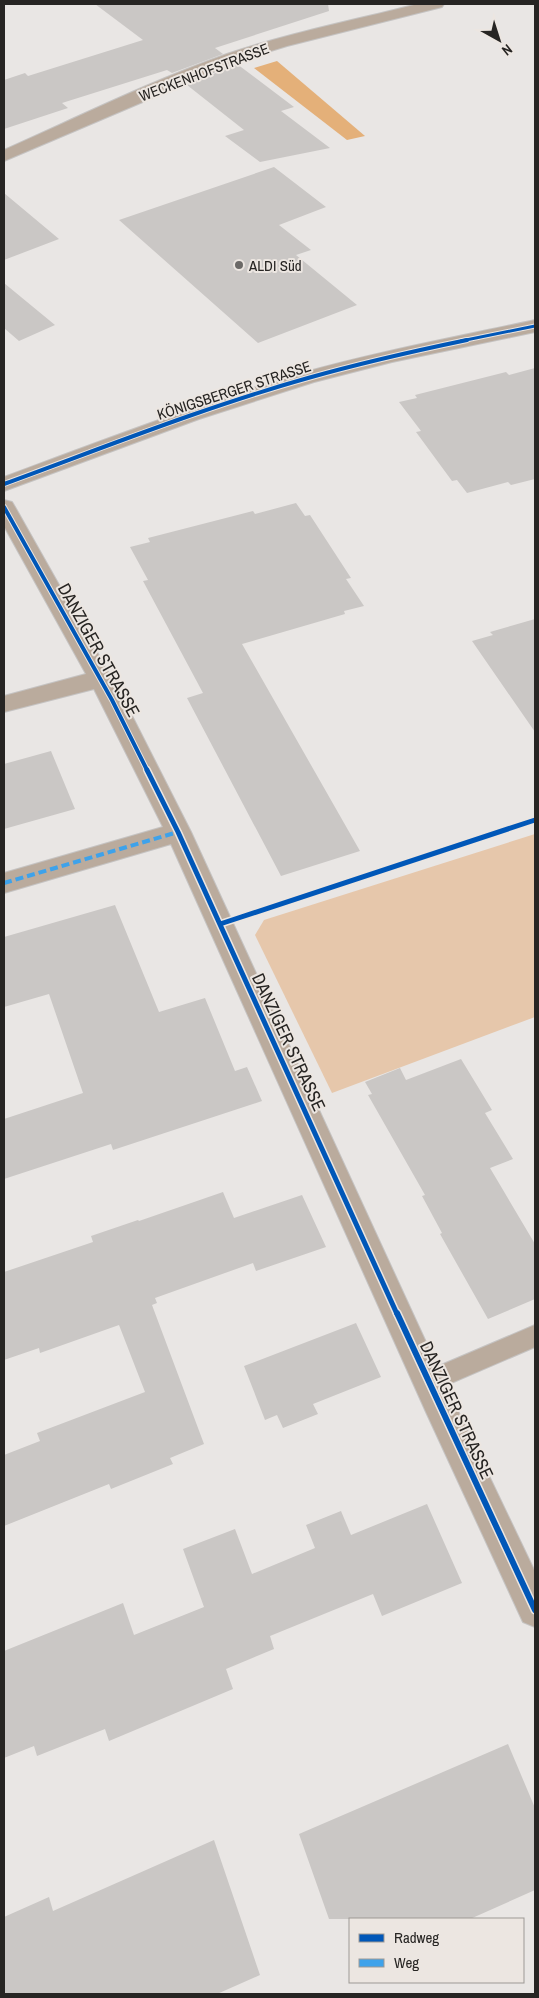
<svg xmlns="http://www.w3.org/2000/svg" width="539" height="1998" viewBox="0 0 539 1998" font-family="'Archivo Narrow',sans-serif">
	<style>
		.green { fill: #e6c7ab }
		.water { fill: #e4b079 }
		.building { fill: #cac7c5 }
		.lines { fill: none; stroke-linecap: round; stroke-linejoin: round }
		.service-casing { stroke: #c5c3c2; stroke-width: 2 }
		.minor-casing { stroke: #c5c3c2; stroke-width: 2 }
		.service { fill: #baab9d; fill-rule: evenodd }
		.minor { fill: #baab9d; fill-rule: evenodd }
		.quiet { stroke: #3ea2ea; stroke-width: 4; stroke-dasharray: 8 4; stroke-linecap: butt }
		.cycleway-far3-casing { stroke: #ece6e1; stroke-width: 5 }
		.cycleway-far2-casing { stroke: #ece6e1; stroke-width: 6 }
		.cycleway-far1-casing { stroke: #ece6e1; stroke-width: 8 }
		.cycleway-casing { stroke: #ece6e1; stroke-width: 9 }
		.cycleway-far3 { stroke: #0057b8; stroke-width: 3 }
		.cycleway-far2 { stroke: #0057b8; stroke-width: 4 }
		.cycleway-far1 { stroke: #0057b8; stroke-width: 5 }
		.cycleway { stroke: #0057b8; stroke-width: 6 }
		.poi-dot { fill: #6b6967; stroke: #ece6e1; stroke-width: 2 }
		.labels { text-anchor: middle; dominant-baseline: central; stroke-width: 4; stroke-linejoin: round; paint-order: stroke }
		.far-street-label { font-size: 15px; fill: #272523; stroke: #ece6e1 }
		.far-poi-label { font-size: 15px; fill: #272523; stroke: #ece6e1; text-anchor: start }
		.street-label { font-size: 18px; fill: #272523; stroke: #ece6e1 }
	</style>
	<rect width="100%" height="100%" fill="#e9e6e4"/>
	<path class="green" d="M535,834V1017L332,1093L255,935L264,920Z"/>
	<path class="water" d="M277,61L365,136L347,140L254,68Z"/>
	<path class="building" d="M95,4H328L329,11L215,48L223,54L172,73L167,70L62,103L68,108L4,129V80L25,73L28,76L143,40Z
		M237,64L294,107L281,111L330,148L260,162L225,136L244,130L187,85Z
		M274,167L326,207L279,225L311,250L296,255L357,305L258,343L119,220Z
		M4,193L59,239L4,260Z
		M4,283L55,325L19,341L4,328Z
		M535,368V479L511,485L508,482L467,493L457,480L452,481L416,432L421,431L399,402L417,398L415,395L506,372L509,375Z
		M296,503L305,516L310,515L351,578L346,579L364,606L344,611L345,614L242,644L360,851L281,876L187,698L203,693L143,581L148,580L130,547L150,542L148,538L253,511L255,514Z
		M535,619V732L472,641L493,635L490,632Z
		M51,751L75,809L4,829V764Z
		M115,905L159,1012L205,998L235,1071L247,1067L262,1101L113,1150L111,1144L4,1179V1119L83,1093L49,994L4,1007V937Z
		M461,1059L492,1110L485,1113L513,1159L490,1168L535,1244V1299L488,1319L440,1234L442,1233L422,1196L425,1195L368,1095L372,1094L365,1082L400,1068L406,1080Z
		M223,1192L234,1218L302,1195L326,1247L256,1271L253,1263L155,1298L157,1303L152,1305L204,1444L170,1458L173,1464L111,1489L109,1484L4,1526V1455L40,1441L37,1433L145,1392L119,1325L40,1353L39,1348L4,1360V1272L93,1242L91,1236L138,1220L139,1221Z
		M356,1323L381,1377L313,1404L318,1414L283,1428L277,1415L265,1420L244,1366Z
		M427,1504L462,1583L382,1616L373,1594L270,1636L274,1649L226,1669L233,1689L109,1741L105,1729L37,1756L34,1746L4,1758V1651L123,1603L134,1635L204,1607L183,1549L235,1529L252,1574L315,1548L306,1525L341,1511L351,1535Z
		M508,1744L535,1808V1890L470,1919H329L299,1834Z
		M214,1840L260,1975L217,1994H4V1917L49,1897L53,1911Z"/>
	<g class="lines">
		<defs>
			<path id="service" d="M535,1325V1347L428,1393L420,1390L416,1382L420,1374Z"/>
			<path id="minor" d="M418,4H444L442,7L287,46L239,61L4,161V150C78,117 151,81 227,54C289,33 355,20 418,4Z
				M535,320V332L392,362L314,382L199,419L4,491V477C101,441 198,404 298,374C376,352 456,337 535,320Z
				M4,500L12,502L15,507L124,700L191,832L448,1390L535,1572V1627L523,1622L426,1412L171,844L4,893V873L163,827L94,689L4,712V696L86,674L4,526Z"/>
		</defs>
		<use href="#service" class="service-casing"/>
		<use href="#minor" class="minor-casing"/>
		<use href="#service" class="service"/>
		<use href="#minor" class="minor"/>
		<path class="quiet" d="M4,883L178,832"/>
		<defs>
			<path id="cycleway-far3" d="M461,341L535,326"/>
			<path id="cycleway-far2" d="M4,484C105,447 205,407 308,378C361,363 414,351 467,340
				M4,507L112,700L148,772"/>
			<path id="cycleway-far1" d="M147,770L178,832L397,1314
				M220,924L535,820"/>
			<path id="cycleway" d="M397,1313L535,1610"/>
		</defs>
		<use href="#cycleway-far3" class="cycleway-far3-casing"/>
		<use href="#cycleway-far2" class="cycleway-far2-casing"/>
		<use href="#cycleway-far1" class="cycleway-far1-casing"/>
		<use href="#cycleway" class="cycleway-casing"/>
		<use href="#cycleway-far3" class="cycleway-far3"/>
		<use href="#cycleway-far2" class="cycleway-far2"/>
		<use href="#cycleway-far1" class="cycleway-far1"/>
		<use href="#cycleway" class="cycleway"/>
	</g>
	<circle class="poi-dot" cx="239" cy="265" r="5"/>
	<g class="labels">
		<g class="far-street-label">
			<text transform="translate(204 72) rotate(-21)">WECKENHOFSTRASSE</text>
			<text transform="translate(234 390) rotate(-18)">KÖNIGSBERGER STRASSE</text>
		</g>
		<g class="far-poi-label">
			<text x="249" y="265">ALDI Süd</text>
		</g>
		<g class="street-label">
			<text transform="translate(99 650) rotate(61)">DANZIGER STRASSE</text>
			<text transform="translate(289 1042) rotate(65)">DANZIGER STRASSE</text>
			<text transform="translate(457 1410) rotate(65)">DANZIGER STRASSE</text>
		</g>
	</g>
	<rect width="539" height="1998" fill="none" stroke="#272523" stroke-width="10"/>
	<rect x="349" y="1918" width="175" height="65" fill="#ece6e1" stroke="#9d9995"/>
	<rect x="359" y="1934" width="25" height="8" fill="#0057b8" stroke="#9d9995"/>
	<text x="394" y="1943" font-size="15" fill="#272523">Radweg</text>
	<rect x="359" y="1959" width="25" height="8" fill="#3ea2ea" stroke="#9d9995"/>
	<text x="394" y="1968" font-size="15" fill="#272523">Weg</text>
	<g transform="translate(499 40) rotate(141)" stroke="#ece6e1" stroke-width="4" paint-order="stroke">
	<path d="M0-4L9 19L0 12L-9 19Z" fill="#272523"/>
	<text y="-8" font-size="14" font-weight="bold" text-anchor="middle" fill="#272523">N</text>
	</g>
</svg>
